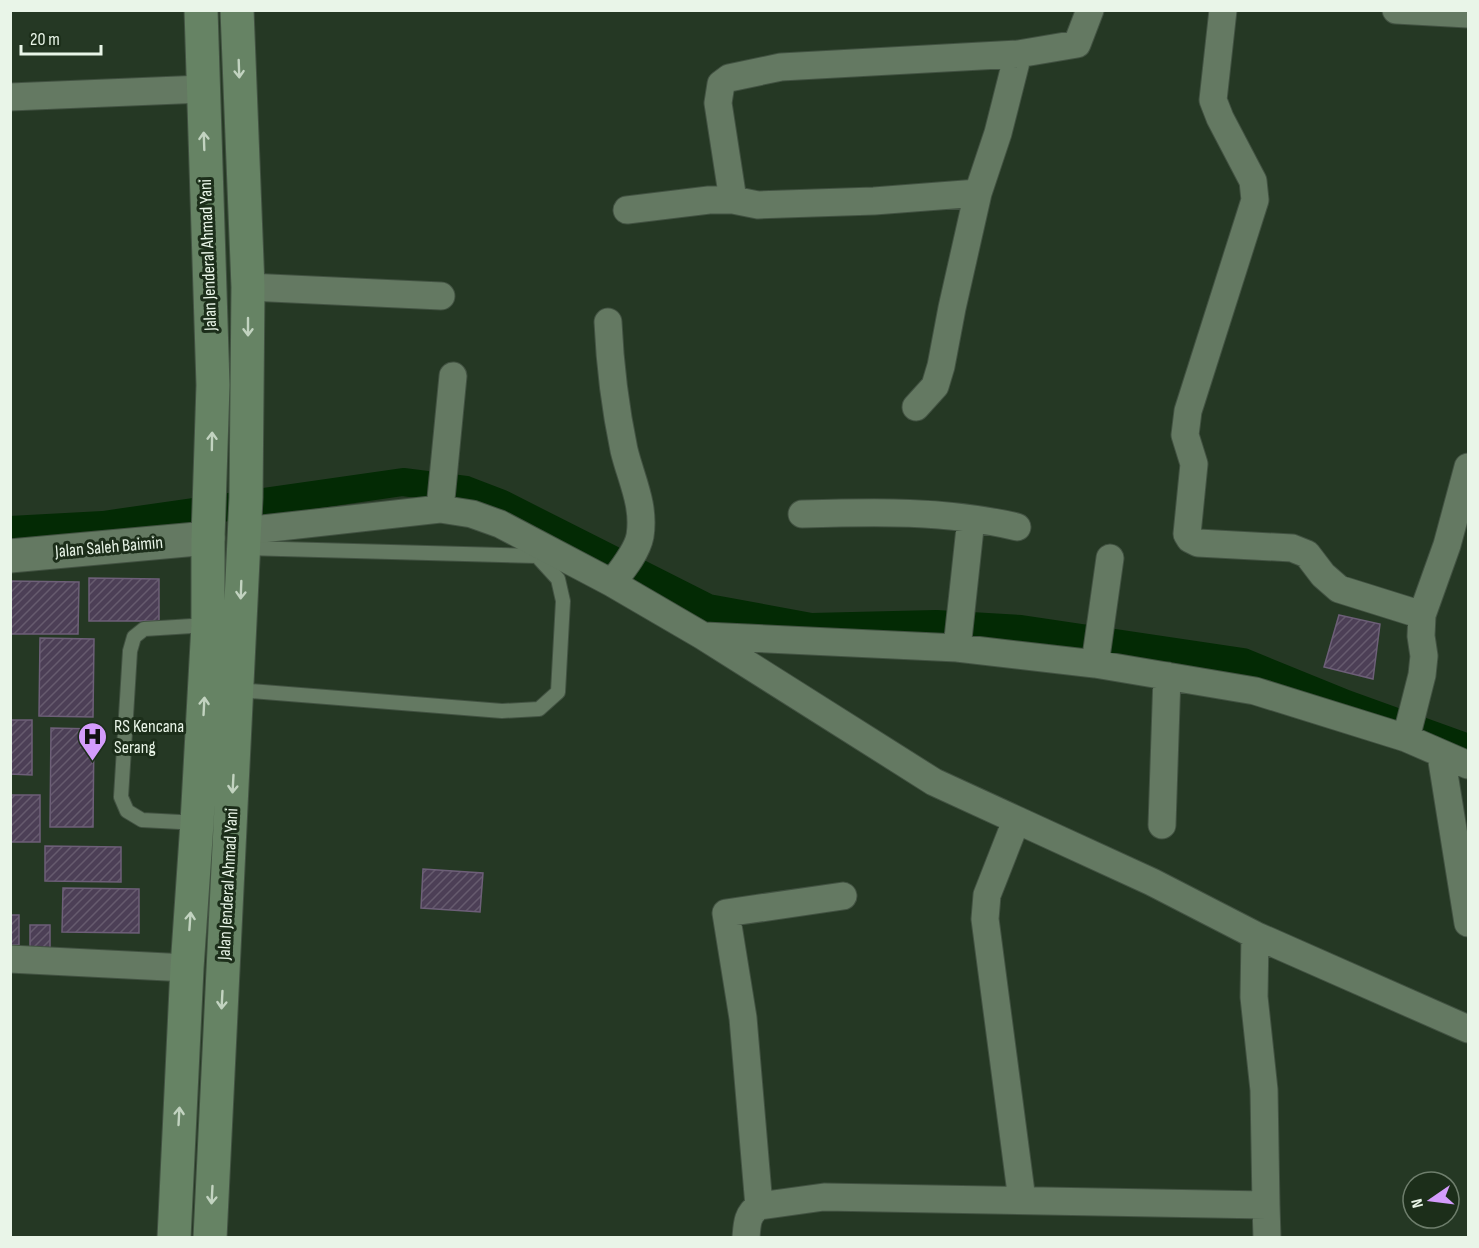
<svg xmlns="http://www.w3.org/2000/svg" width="1479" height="1248" viewBox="0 0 1479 1248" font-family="'Sofia Sans Condensed',sans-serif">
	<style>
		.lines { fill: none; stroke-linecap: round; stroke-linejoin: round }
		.canal { stroke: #032a04; stroke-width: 28 }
		.building { fill: url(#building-hatch); stroke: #6d5f78; stroke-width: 1.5 }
		.service-casing { stroke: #425242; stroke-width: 16 }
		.minor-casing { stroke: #425242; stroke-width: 29 }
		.tertiary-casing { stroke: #425242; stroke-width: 35 }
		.secondary-casing { stroke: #425242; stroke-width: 35 }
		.service { stroke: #647962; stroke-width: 14 }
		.minor { stroke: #647962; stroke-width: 27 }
		.tertiary { stroke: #647962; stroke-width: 33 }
		.secondary { stroke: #668364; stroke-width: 33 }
		.oneway { stroke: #c2d3c0 }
		.labels { text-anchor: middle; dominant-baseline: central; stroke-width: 6; stroke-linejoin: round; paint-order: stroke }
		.street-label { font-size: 18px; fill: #e9f5e8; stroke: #1c2e1a }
		.poi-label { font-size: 18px; fill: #e9f5e8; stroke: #1c2e1a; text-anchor: start }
	</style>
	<defs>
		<pattern id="building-hatch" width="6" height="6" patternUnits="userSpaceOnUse" patternTransform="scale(1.5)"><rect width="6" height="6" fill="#4c3f56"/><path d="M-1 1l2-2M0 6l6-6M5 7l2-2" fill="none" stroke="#665b6e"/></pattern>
	</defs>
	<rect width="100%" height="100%" fill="#253824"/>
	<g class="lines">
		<path class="canal" d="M10,530L103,525L403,482L466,490L500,503L708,608L811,627L936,624L1021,629L1243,662L1346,704L1468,748"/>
	</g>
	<path class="building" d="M89,578L159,579V621H89Z
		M10,581L79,582L78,634H10Z
		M1339,615L1380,624L1373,679L1324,667Z
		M40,638L94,639L93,717L39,716Z
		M10,720H32V775L10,774Z
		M51,728L94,729L93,827H50Z
		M10,795H40V842H10Z
		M45,846L121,847V882L45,881Z
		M423,869L483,873L480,912L421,908Z
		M63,888L139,889V933L62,932Z
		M10,915H19V945H10Z
		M30,925H50V949H30Z"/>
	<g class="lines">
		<defs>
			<path id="service" d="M237,690L502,711L539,709L558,692L563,601L558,579L537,556L242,548
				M199,823L142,820L127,811L121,797L130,651L134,637L144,629L208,625"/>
			<path id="minor" d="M1223,10L1213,100L1220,118L1253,181L1255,200L1188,411L1185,435L1194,464L1187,534L1190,539L1198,543L1292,548L1307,554L1323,575L1339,589L1422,615
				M1396,10L1468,14
				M10,97L203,89
				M733,200L718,103L721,84L729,78L781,67L1018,54
				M627,210L709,200H733L758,205L874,201L978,193
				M248,287L441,296
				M608,322C610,366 615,407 624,450C631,479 645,505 640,536C637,552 622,570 612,583
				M916,407L935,386L941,366L952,308L978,193L998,133L1018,54L1077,44L1090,10
				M440,509L453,376
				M802,514C873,512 947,510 1017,527
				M244,531L440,509L472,514L500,524L612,583L703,636L934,782L1152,882L1255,935L1468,1029
				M704,636L957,648L1095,664L1255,691L1406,738L1468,765
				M957,648L971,519
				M1095,664L1110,558
				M1406,738L1422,675L1424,656L1421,636L1422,615L1447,545L1468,467
				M1441,755L1468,923
				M1016,821L987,895L985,919L1022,1200
				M1162,825L1167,676
				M1255,935L1254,997L1264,1090L1266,1205
				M10,959L187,968
				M759,1206L743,1018L726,913L843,896
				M746,1238C747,1224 747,1214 759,1206L824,1197L1266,1205L1267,1238"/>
			<path id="tertiary" d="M10,556L208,538"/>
			<path id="secondary" d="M174,1238L187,968L197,823L208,625V538L213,385L201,10
				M210,1238L246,498L248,287L237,10"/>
		</defs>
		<use href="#service" class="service-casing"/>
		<use href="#minor" class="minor-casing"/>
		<use href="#tertiary" class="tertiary-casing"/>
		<use href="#secondary" class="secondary-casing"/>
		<use href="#service" class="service"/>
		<use href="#minor" class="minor"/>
		<use href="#tertiary" class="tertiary"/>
		<use href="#secondary" class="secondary"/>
	</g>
	<defs><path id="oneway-shaft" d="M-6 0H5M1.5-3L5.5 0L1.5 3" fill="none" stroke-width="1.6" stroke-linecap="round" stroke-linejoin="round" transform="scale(1.5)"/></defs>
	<g class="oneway">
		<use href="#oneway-shaft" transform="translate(239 69) rotate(88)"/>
		<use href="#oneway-shaft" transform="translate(204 141) rotate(-92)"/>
		<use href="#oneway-shaft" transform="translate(248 327) rotate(90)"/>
		<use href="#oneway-shaft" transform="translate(212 441) rotate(-89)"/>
		<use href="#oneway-shaft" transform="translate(241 590) rotate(92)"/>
		<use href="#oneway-shaft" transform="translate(204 706) rotate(-87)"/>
		<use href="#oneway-shaft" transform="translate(233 784) rotate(93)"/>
		<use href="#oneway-shaft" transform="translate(190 921) rotate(-86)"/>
		<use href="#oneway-shaft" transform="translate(222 1000) rotate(93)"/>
		<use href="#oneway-shaft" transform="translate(179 1116) rotate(-87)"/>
		<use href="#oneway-shaft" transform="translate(212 1195) rotate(93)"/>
	</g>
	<defs>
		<symbol id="hospital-pin" viewBox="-11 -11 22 30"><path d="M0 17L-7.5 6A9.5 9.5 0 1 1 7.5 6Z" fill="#d49cfc" stroke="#1c2e1a"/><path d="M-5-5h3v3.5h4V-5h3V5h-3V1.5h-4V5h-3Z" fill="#111"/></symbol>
	</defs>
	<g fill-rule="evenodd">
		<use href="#hospital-pin" x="76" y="720" width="33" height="45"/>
	</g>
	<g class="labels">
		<g class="street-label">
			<text transform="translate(208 255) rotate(-92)">Jalan Jenderal Ahmad Yani</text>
			<text transform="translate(109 547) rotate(-5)">Jalan Saleh Baimin</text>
			<text transform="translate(228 884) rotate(-87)">Jalan Jenderal Ahmad Yani</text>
		</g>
		<g class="poi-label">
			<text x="114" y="726">RS Kencana<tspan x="114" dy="21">Serang</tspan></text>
		</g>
	</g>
	<rect width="1479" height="1248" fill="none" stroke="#e9f5e8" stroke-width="24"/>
	<g transform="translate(1431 1200) rotate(256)"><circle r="28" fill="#1c2e1a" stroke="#6e7e6c" stroke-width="1.5"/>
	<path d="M0-4.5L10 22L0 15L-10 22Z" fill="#d49cfc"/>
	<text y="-9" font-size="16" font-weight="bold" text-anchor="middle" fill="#e9f5e8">N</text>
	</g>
	<path d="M21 45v9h80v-9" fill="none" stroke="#e9f5e8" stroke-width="3"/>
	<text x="30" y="45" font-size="18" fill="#e9f5e8" stroke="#1c2e1a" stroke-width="4.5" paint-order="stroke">20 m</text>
</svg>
